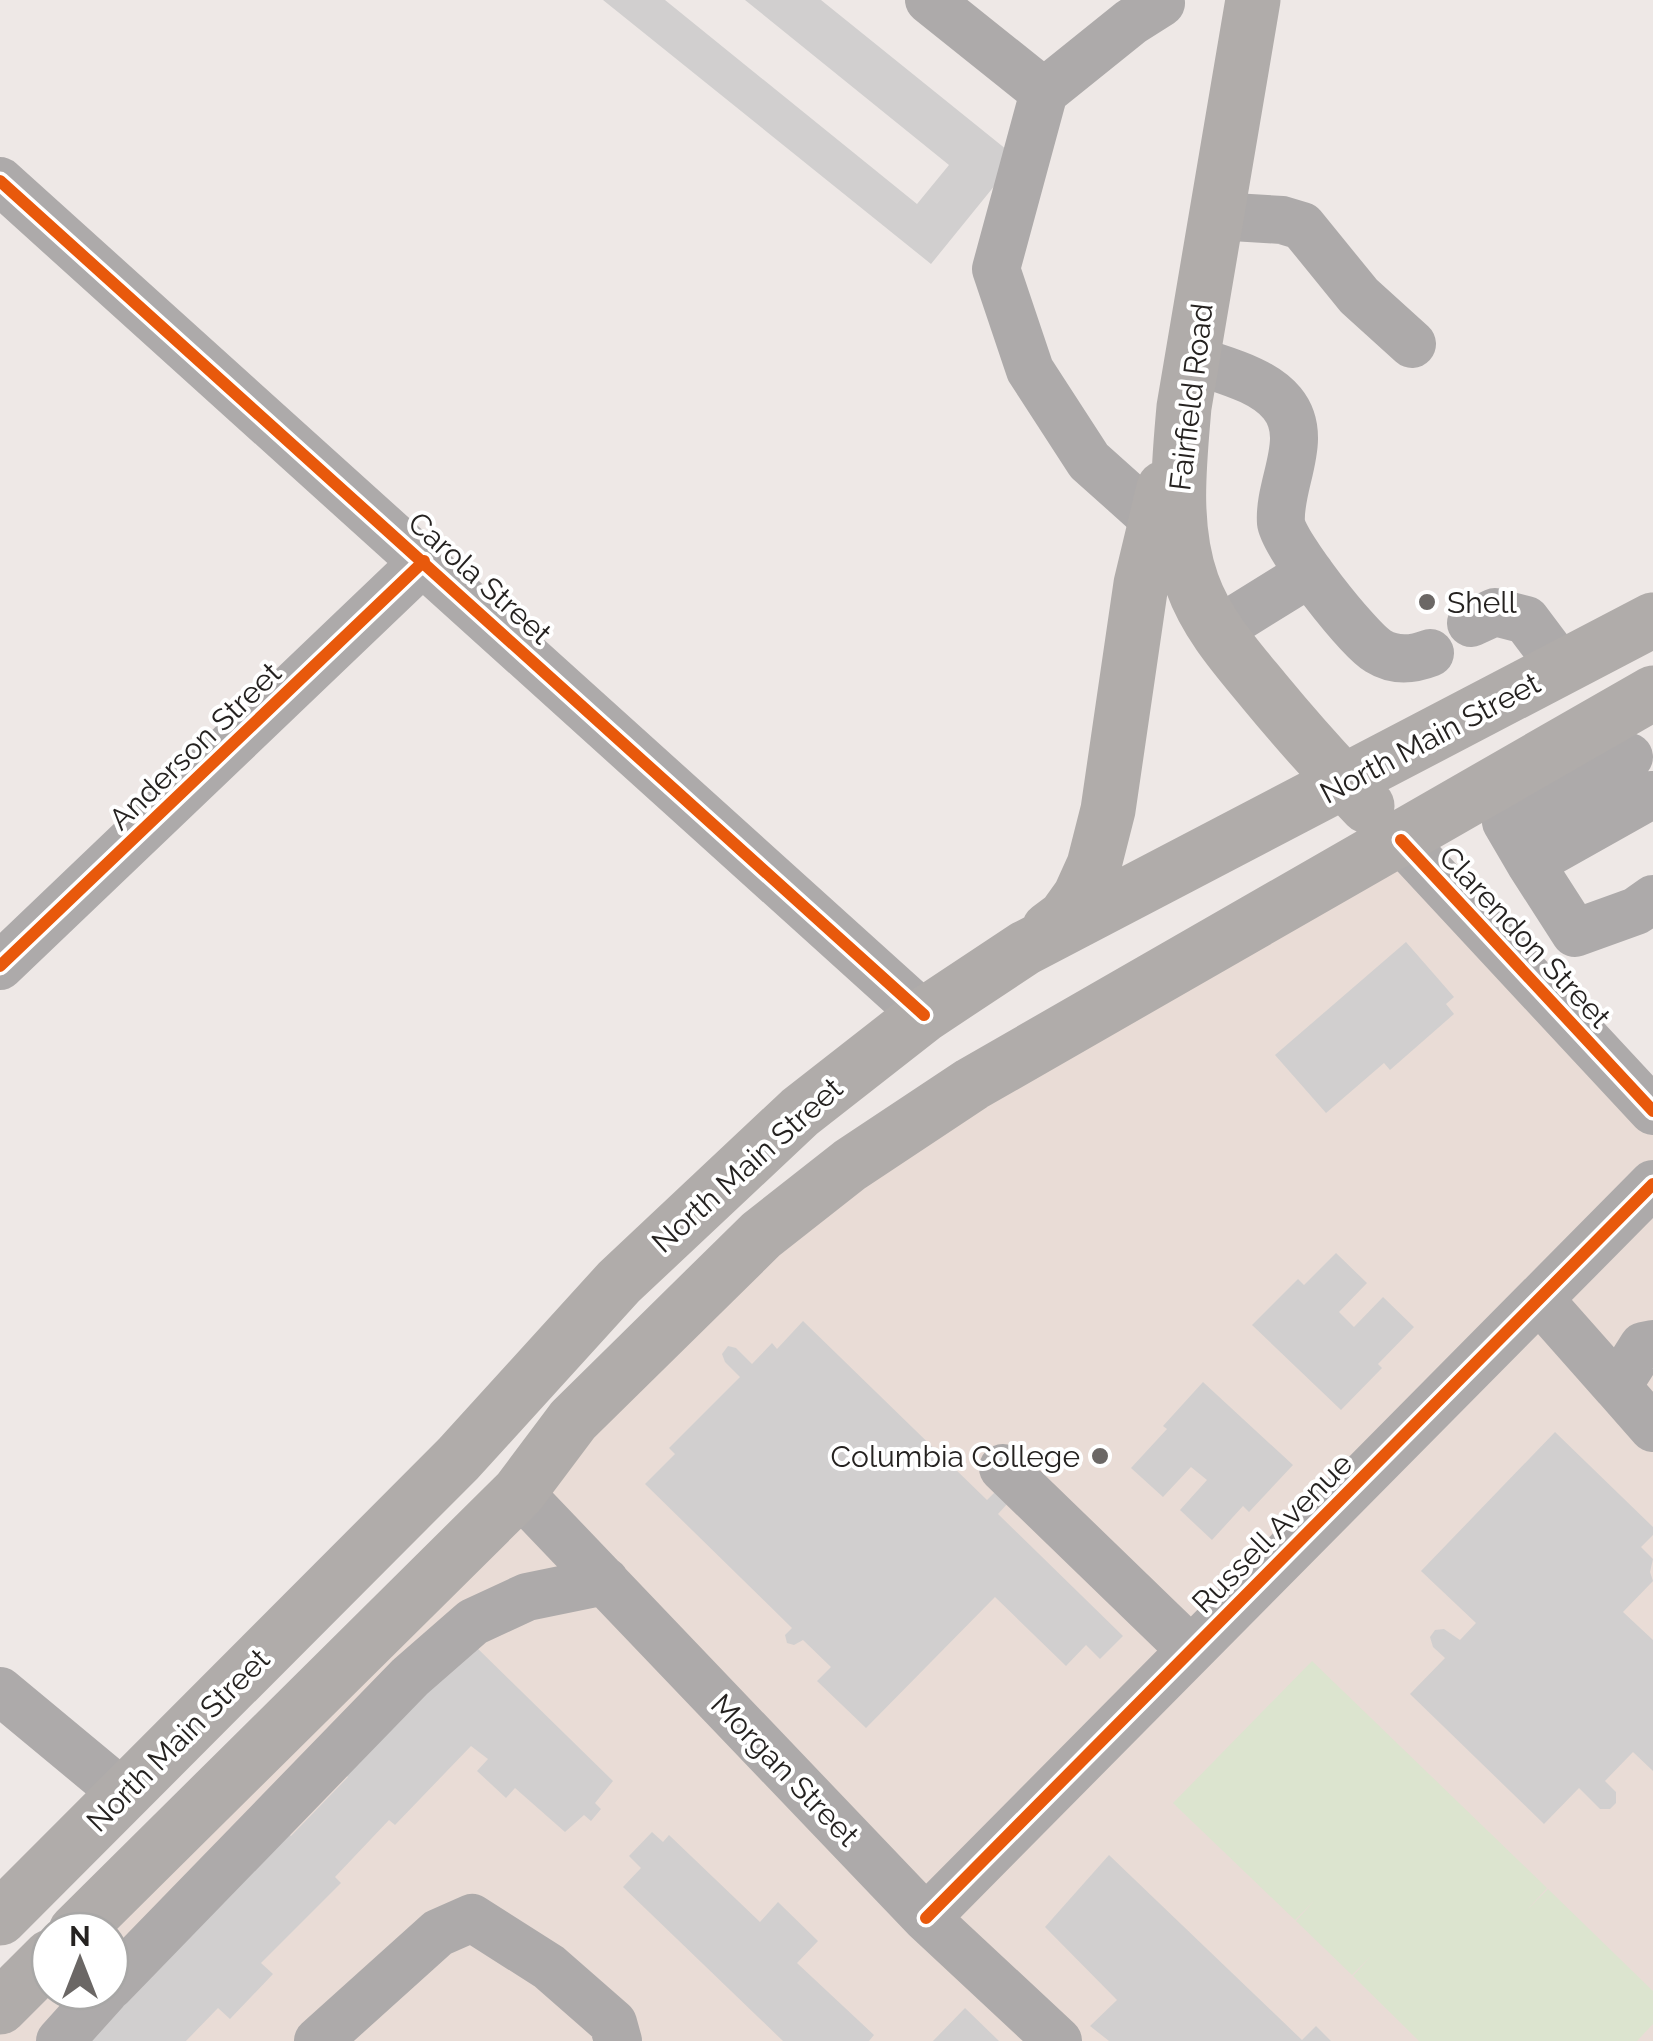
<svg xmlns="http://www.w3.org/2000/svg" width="1653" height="2041" viewBox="0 0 1653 2041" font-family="Raleway,sans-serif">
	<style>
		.built { fill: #e9dcd6 }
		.green { fill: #dce4cf }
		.building { fill: #d1cfcf }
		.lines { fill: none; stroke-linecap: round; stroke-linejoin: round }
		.minor { stroke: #adaaaa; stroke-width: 48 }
		.major { stroke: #b0acaa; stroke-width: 55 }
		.cycleway-casing { stroke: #fff; stroke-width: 19 }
		.cycleway { stroke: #e8590c; stroke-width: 12 }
		.poi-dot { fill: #6b6765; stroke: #fff; stroke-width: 4 }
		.labels { text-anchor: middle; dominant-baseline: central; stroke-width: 8; stroke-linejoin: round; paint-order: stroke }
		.street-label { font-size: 30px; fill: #252220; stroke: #fff }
		.poi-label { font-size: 30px; fill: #252220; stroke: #fff; text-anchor: start }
	</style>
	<rect width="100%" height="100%" fill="#eee8e6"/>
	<path class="built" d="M1401,840L1653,1111V2041H0V2007L50,1991H110V1931L761,1235Z"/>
	<path class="green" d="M1312,1661L1547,1888L1526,1911L1548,1889L1653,1991V2024L1637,2041H1419L1353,1976L1371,1956L1352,1975L1296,1921L1314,1901L1295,1920L1173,1803Z"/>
	<path class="building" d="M603,0H665L917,204L949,165L745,0H821L1017,158L931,264Z
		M1406,942L1454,997L1446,1004L1454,1014L1390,1070L1384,1063L1326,1113L1275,1055Z
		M1336,1253L1367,1283L1339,1312L1354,1327L1383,1297L1414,1327L1378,1364L1382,1368L1341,1410L1252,1325L1298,1279L1304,1285Z
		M803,1321L987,1500L997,1490L1008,1503L998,1514L1123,1636L1100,1659L1086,1645L1066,1666L995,1597L866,1728L817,1681L831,1667L803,1640L794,1645L787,1643L785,1635L792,1628L645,1484L675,1454L669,1448L740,1377L725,1362L722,1354L728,1346L736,1348L752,1364L772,1343L777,1349Z
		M1203,1382L1293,1465L1249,1512L1243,1506L1212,1540L1180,1510L1207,1480L1191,1467L1163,1497L1131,1468L1167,1429L1163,1426Z
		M1555,1432L1653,1527V1535L1641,1547L1653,1559L1650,1572L1653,1581L1623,1612L1653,1640V1771L1633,1752L1605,1781L1616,1792V1803L1610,1809H1600L1579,1788L1544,1824L1410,1694L1445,1658L1433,1647L1430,1637L1435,1630L1444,1629L1460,1640L1476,1623L1421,1571Z
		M471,1642L613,1781L595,1803L601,1809L591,1821L584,1815L565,1832L515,1788L506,1798L477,1771L488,1759L471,1746L395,1825L389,1820L335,1877L341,1883L261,1963L273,1974L230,2019L218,2008L186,2041H92L88,2037L286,1832L291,1836L348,1777L345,1774Z
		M652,1832L663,1842L669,1835L760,1922L778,1902L818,1941L797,1963L874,2035L869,2041H783L623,1887L641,1868L629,1856Z
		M1109,1855L1302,2040L1316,2026L1331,2041H1109L1090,2026L1117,2000L1045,1927Z
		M965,2008L999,2041H933Z"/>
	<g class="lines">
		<path class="minor" d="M929,0L1044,92L1131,22L1161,3
			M1044,92L996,269L1030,370L1089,461L1156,521
			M0,181L924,1015
			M1216,216L1282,220L1302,226L1359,296L1412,344
			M1192,359C1221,370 1261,378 1282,403C1311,438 1278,483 1281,523C1283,544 1358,639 1378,651C1394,661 1412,660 1430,653
			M1471,623L1495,612L1526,620L1562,668
			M1215,632L1310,573
			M1651,795L1530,863L1575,933L1636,911L1653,899
			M1401,840L1653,1111
			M1530,863L1506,822L1629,757
			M0,966L424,561
			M1539,1299L1617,1387
			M1653,1344L1643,1346L1617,1387L1653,1428
			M1003,1468L1191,1650
			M519,1492L926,1918L1058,2041
			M0,1691L124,1794
			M926,1918L1653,1184
			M110,1986L410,1677L473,1622L527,1597L605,1581
			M60,2041L105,1991
			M318,2041L438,1933L472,1918L549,1967L613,2023L618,2041"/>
		<path class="major" d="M1253,0L1184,407C1179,465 1172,527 1192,583C1207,625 1236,657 1264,691C1297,731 1331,769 1367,806
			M1049,929L1065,917L1080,896L1094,865L1108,810L1141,584L1164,488
			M0,1918L458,1459L619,1282L800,1112L924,1015L1025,948L1653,620
			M76,1931L519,1492L573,1420L761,1235L850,1165L972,1084L1653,693
			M0,2007L50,1957"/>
		<defs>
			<path id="cycleway" d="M0,181L924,1015
				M1401,840L1653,1111
				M0,966L424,561
				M926,1918L1653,1184"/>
		</defs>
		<use href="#cycleway" class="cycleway-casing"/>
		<use href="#cycleway" class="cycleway"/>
	</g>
	<g class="poi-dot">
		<circle cx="1427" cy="602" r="10"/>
		<circle cx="1100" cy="1456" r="10"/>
	</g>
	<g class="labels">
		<g class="street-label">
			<text transform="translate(1191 397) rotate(-83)">Fairfield Road</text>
			<text transform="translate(480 578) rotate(42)">Carola Street</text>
			<text transform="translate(1430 738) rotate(-28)">North Main Street</text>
			<text transform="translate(195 746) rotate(-44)">Anderson Street</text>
			<text transform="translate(1525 937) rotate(47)">Clarendon Street</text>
			<text transform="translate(747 1165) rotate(-42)">North Main Street</text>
			<text transform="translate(1272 1533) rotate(-45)">Russell Avenue</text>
			<text transform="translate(178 1740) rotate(-45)">North Main Street</text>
			<text transform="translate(785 1770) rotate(46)">Morgan Street</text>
		</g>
		<g class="poi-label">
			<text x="1447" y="602">Shell</text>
			<text x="1080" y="1456" text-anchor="end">Columbia College</text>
		</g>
	</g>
	<g transform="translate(80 1961)"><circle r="48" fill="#ffffff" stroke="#a8a7a6" stroke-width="2.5"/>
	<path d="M0-8L18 38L0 25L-18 38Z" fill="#6b6765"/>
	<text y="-15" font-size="28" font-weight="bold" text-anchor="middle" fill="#252220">N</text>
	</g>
</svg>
